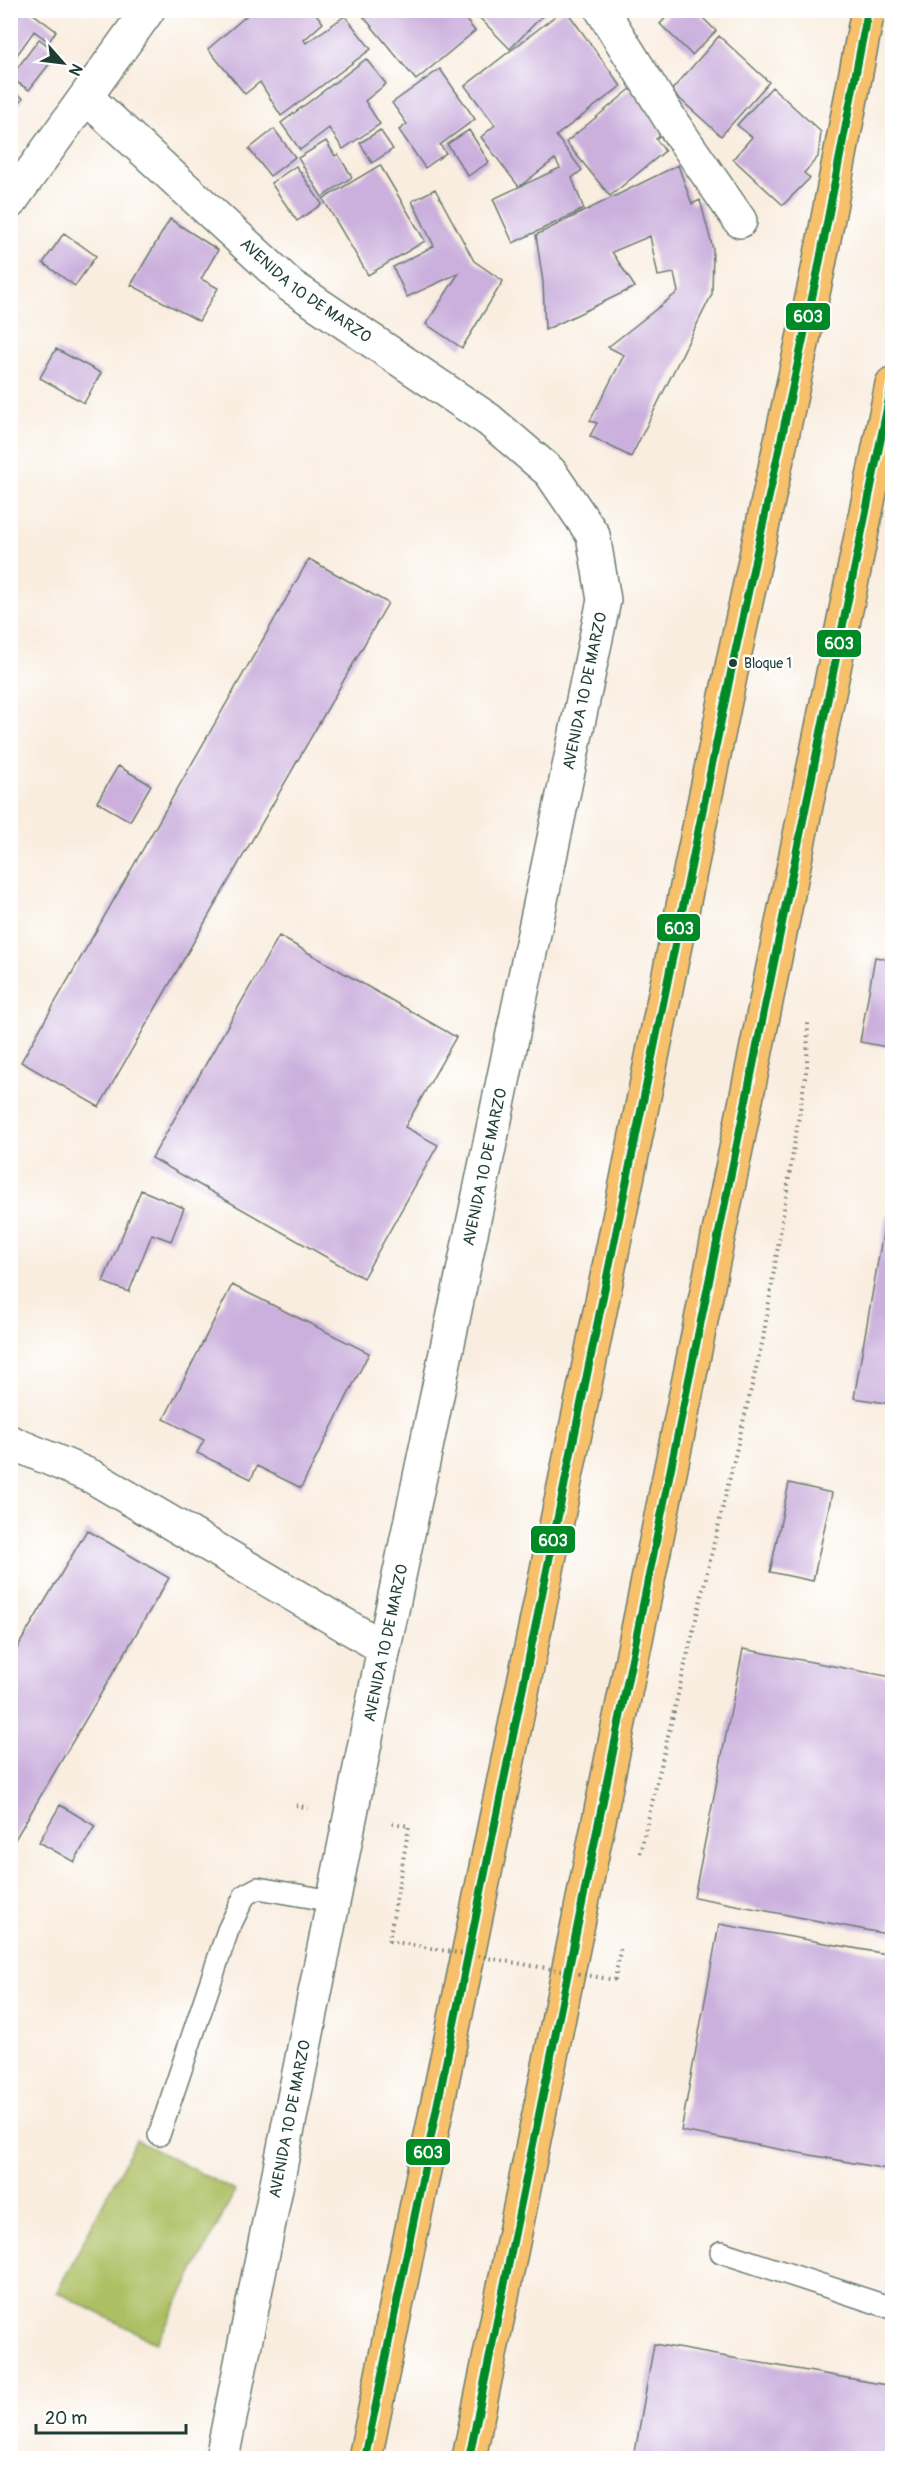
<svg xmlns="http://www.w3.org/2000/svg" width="903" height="2469" viewBox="0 0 903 2469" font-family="Pangolin,sans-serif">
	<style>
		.green { fill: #adbf63; stroke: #667e4c; stroke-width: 1.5 }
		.building { fill: #cbb0dd }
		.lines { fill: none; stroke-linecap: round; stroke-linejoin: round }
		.service-casing { stroke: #6b7b70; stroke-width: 24 }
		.minor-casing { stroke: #6b7b70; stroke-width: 36 }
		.primary-casing { stroke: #6b7b70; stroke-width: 36 }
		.path { stroke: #6b7b70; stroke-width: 4; stroke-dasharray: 1.5 4.5; stroke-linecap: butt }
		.service { stroke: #fff; stroke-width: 21 }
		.minor { stroke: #fff; stroke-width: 33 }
		.primary { stroke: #f7c06b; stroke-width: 33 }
		.path-bridge { stroke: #6b7b70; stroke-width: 4; stroke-dasharray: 1.5 4.5; stroke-linecap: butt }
		.bus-1-casing { stroke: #fff; stroke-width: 12 }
		.bus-1 { stroke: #008a26; stroke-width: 8 }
		.bus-dot { fill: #1f3d34; stroke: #fff; stroke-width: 2 }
		.labels { text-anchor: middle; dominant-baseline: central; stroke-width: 5; stroke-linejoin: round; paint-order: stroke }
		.bus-label { font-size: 14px; fill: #1f3d34; stroke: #fff; text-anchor: start }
		.street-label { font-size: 16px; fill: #1f3d34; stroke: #fff }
		.line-badge { stroke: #fff; stroke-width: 2 }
		.badge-label { font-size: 16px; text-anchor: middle; font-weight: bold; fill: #fff }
	</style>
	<rect width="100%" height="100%" fill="#fff"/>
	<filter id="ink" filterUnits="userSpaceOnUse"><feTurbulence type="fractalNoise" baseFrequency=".0167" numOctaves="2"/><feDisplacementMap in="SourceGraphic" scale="12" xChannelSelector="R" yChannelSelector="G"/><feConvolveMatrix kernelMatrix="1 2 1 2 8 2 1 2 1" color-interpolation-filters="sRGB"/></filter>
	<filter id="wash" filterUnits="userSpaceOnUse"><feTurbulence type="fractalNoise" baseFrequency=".008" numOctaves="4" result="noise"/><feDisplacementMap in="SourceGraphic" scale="24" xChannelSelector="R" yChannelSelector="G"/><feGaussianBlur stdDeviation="1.35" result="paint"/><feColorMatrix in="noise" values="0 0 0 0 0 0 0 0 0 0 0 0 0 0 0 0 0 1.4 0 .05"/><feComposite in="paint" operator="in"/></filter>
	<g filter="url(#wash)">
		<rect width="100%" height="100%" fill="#f9eddf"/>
		<path class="green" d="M136,2140L235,2191L157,2343L57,2292Z"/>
		<g id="blocks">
			<path class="building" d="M10,10H28L56,31L49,42L34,31L10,65Z
				M253,10H313L323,23L304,40L306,43L345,16L371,49L281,116L260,82L245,94L208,49Z
				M358,10H458L475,31L416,80Z
				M472,10H548L510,49Z
				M563,10H566L621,86L556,136L582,170L572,178L584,209L513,243L493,199L560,168L555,159L519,187L481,137L495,125L465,86Z
				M673,10H695L716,31L692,55L660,24Z
				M719,36L769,82L721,136L671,91Z
				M39,39L58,53L29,90L10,78Z
				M366,59L386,84L365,101L380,124L343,149L329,128L300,150L281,123Z
				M440,69L475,119L440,145L446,153L425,168L399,130L407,124L392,103Z
				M633,87L663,132L656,139L665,151L610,196L566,142Z
				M772,87L821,132L818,157L804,173L810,178L783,205L733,159L752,137L737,125Z
				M10,89L23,98L10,116Z
				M274,129L295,157L270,176L249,149Z
				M380,130L393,149L372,163L360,143Z
				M469,130L489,162L468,176L447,144Z
				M326,141L335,156L338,154L352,177L322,197L298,158Z
				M380,165L425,241L368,275L323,199Z
				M678,165L692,204L700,200L713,249L712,294L631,457L590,436L597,423L590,421L624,355L608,347L678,292L674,273L658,276L650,236L612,252L635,287L545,330L543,282L536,235Z
				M296,166L322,204L297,221L271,183Z
				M435,189L474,261L503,281L462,348L426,324L459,273L407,297L393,267L434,246L412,201Z
				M170,219L218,250L201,279L218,288L199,321L131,285Z
				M64,233L96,256L75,286L43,263Z
				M56,349L101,373L84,403L40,378Z
				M309,559L388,603L99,1107L21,1062Z
				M118,766L151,785L130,821L97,802Z
				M279,936L456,1037L405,1127L438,1145L363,1278L152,1158Z
				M875,957L892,960V1048L860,1042Z
				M141,1190L184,1208L171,1241L152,1234L129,1292L103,1282Z
				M886,1215L892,1217V1404L854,1398Z
				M232,1285L369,1353L301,1488L257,1466L251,1479L197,1453L204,1440L164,1419Z
				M789,1483L832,1493L813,1581L770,1572Z
				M87,1530L169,1578L10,1848V1660Z
				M743,1649L892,1677V1935L694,1897Z
				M60,1805L95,1826L74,1862L39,1842Z
				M719,1924L892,1955V2170L681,2131Z
				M654,2344L892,2386V2458H634Z"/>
		</g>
	</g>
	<g filter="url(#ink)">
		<use href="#blocks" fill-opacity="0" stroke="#6b7b70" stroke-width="1.5"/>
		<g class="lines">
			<defs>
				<path id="service" d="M159,2135L228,1930L245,1895L258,1888L333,1901
					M721,2252L892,2308"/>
				<g id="minor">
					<path d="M602,10L675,127L740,221"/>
					<path id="s1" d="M87,98L291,286L489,420L550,472L593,535L604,600L384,1648L222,2458"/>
					<path d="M10,202L148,10"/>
					<path d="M10,1442L93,1477L384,1648"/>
				</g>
				<path id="primary" d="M365,2458L733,662L818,270L868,10
					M469,2458L892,384"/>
			</defs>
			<use href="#service" class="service-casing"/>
			<use href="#minor" class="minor-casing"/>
			<use href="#primary" class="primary-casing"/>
			<path class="path" d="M296,1805L308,1808
				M640,1853L763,1339L807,1066L808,1023
				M389,1941L409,1826L392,1823
				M615,1980L621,1945"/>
			<use href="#service" class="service"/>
			<use href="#minor" class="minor"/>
			<use href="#primary" class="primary"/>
			<path class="path-bridge" d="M389,1941L615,1980"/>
			<defs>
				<path id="bus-1" d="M365,2458L733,662L818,270L868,10
					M469,2458L892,384"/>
			</defs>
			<use href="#bus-1" class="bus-1-casing"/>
			<use href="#bus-1" class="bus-1"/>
		</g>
	</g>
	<circle class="bus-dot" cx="733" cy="663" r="5"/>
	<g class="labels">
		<g class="bus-label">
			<text x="744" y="663">Bloque 1</text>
		</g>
		<g class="street-label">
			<text stroke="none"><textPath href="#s1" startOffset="292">AVENIDA 10 DE MARZO</textPath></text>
			<text transform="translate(585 691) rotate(-78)">AVENIDA 10 DE MARZO</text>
			<text transform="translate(485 1167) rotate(-78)">AVENIDA 10 DE MARZO</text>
			<text transform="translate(386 1643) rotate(-78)">AVENIDA 10 DE MARZO</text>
			<text transform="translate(290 2119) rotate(-79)">AVENIDA 10 DE MARZO</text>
		</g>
	</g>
	<g class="line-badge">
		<rect x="785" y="302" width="46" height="29" rx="6" fill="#008a26"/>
		<rect x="816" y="629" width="46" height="29" rx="6" fill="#008a26"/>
		<rect x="656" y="913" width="45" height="29" rx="6" fill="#008a26"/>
		<rect x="530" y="1525" width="46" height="29" rx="6" fill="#008a26"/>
		<rect x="405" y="2138" width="46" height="28" rx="6" fill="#008a26"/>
	</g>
	<g class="badge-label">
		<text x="808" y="322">603</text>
		<text x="839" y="649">603</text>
		<text x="679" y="934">603</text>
		<text x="553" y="1546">603</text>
		<text x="428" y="2158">603</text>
	</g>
	<rect width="903" height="2469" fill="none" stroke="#fff" stroke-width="36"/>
	<g transform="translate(63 63) rotate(118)" stroke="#ffffff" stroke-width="4.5" paint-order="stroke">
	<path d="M0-4.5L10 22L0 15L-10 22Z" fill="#1f3d34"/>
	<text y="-9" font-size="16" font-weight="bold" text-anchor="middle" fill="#1f3d34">N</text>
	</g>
	<path d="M36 2424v9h150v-9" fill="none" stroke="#1f3d34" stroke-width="3"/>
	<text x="45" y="2424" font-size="18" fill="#1f3d34" stroke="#ffffff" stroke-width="4.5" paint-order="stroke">20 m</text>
</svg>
